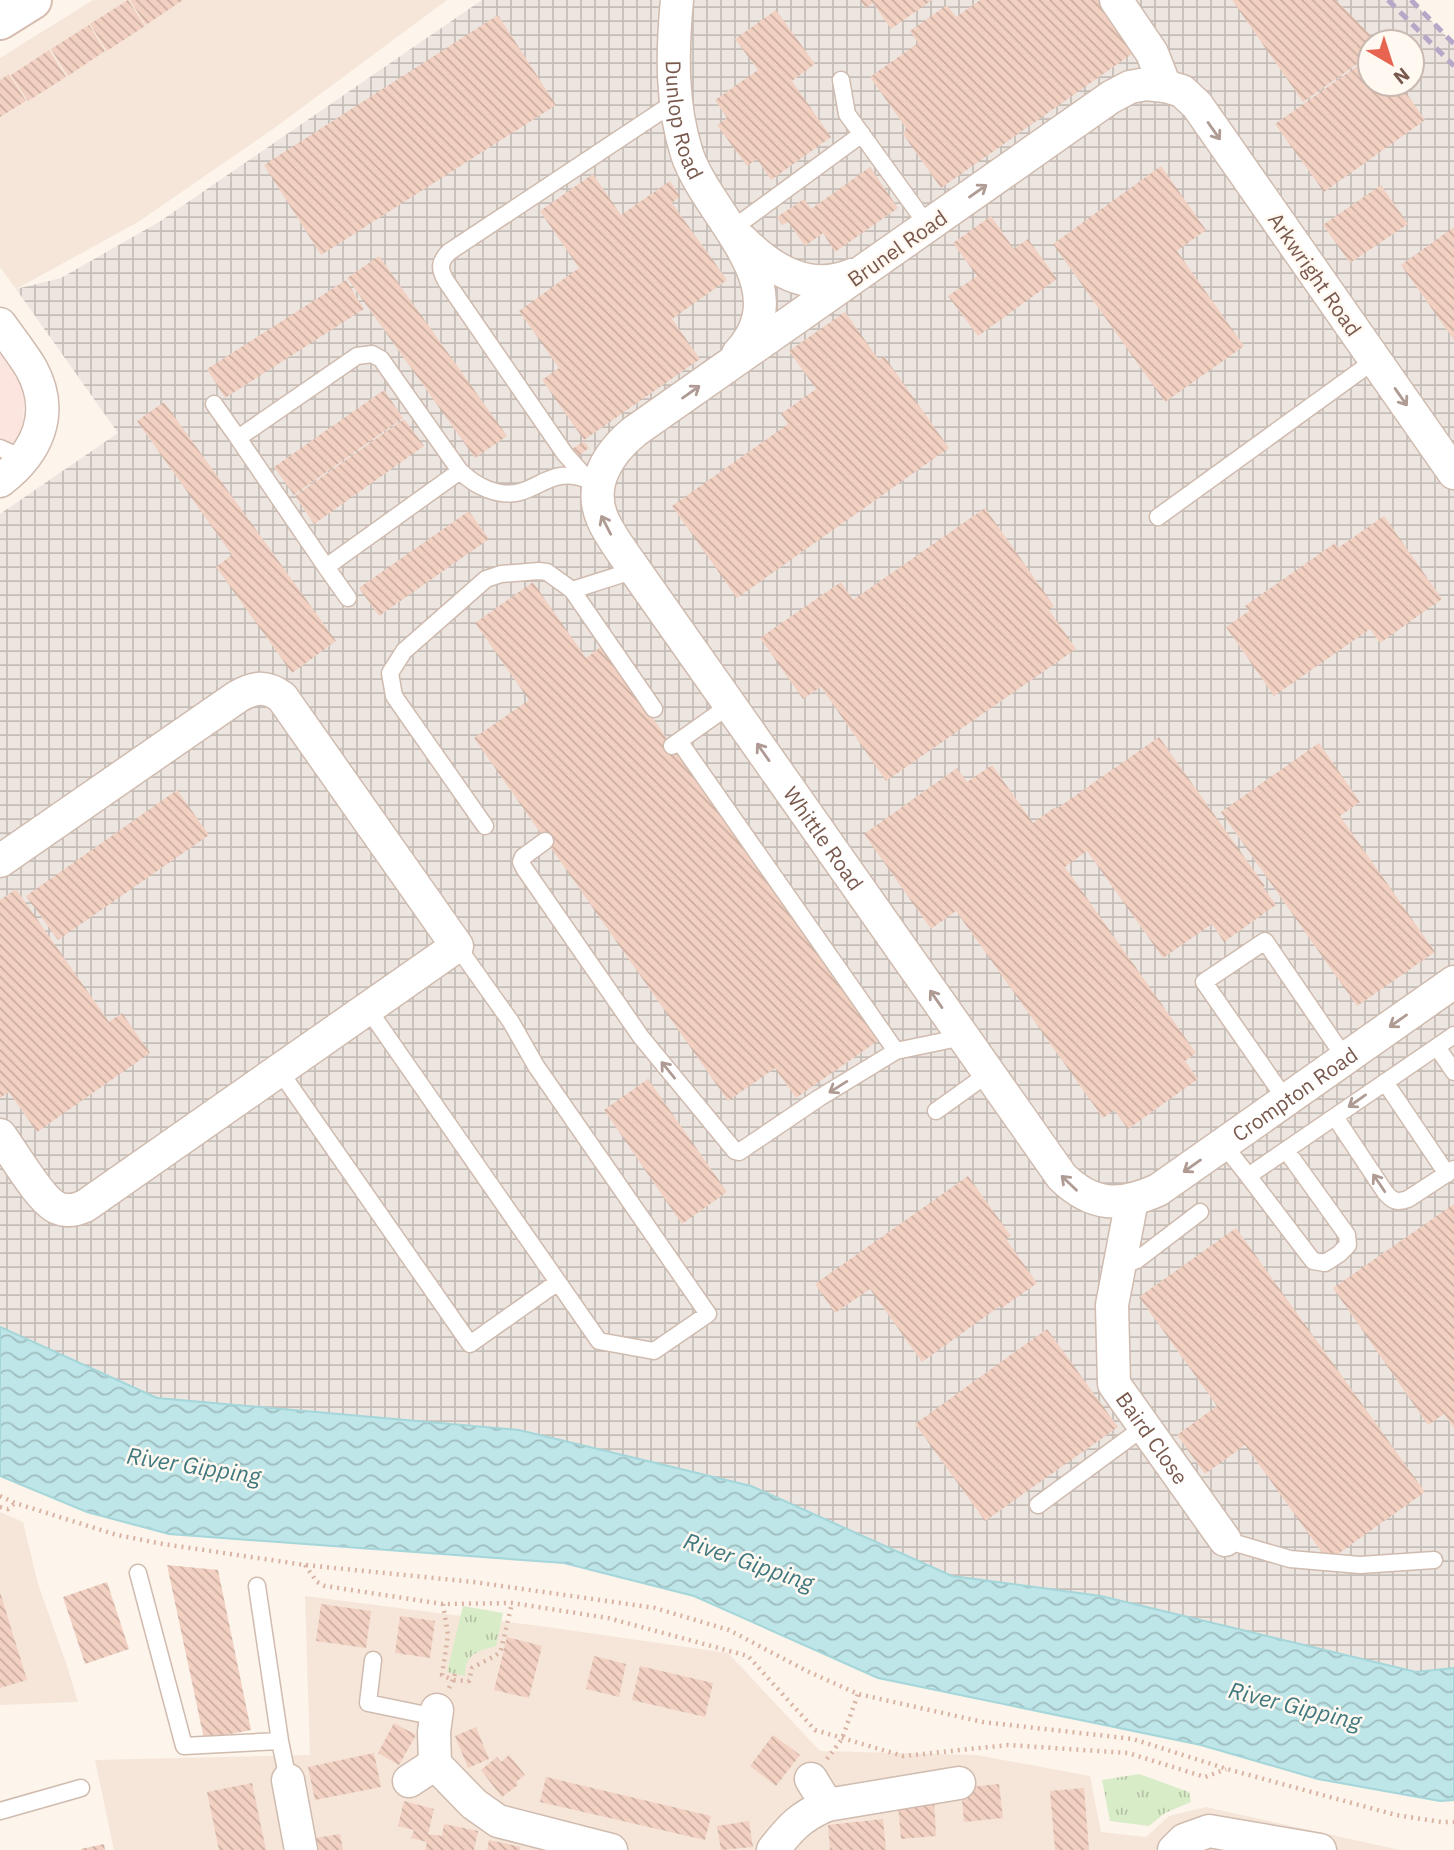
<svg xmlns="http://www.w3.org/2000/svg" width="1454" height="1850" viewBox="0 0 1454 1850" font-family="'IBM Plex Sans',sans-serif">
	<style>
		.residential { fill: #f5e6d9 }
		.commercial { fill: #fde5df }
		.industrial { fill: url(#industrial-grid); fill-rule: evenodd }
		.park { fill: url(#park-tufts) }
		.water { fill: url(#water-waves); stroke: #a4d6da; stroke-width: 2 }
		.building { fill: url(#building-back-hatch) }
		.lines { fill: none; stroke-linecap: round; stroke-linejoin: round }
		.lane-casing { stroke: #d0bbaf; stroke-width: 19 }
		.street-casing { stroke: #d0bbaf; stroke-width: 35 }
		.secondary-casing { stroke: #d6bdaf; stroke-width: 42 }
		.path { stroke: #d9b4a4; stroke-width: 4.5; stroke-dasharray: 2 5; stroke-linecap: butt }
		.lane { stroke: #fff; stroke-width: 16 }
		.street { stroke: #fff; stroke-width: 32 }
		.secondary { stroke: #fff; stroke-width: 38 }
		.rail { stroke: #b6a7c8; stroke-width: 5; stroke-dasharray: 10 7; stroke-linecap: butt }
		.oneway { stroke: #af9b94 }
		.labels { text-anchor: middle; dominant-baseline: central; stroke-width: 5; stroke-linejoin: round; paint-order: stroke }
		.street-label { font-size: 21px; fill: #79594d; stroke: #fff9f2 }
		.water-label { font-size: 23px; font-style: italic; fill: #40787e; stroke: #fff9f2 }
	</style>
	<defs>
		<pattern id="industrial-grid" width="8" height="8" patternUnits="userSpaceOnUse" patternTransform="scale(1.75)"><rect width="8" height="8" fill="#ede5e0"/><path d="M0 4h8M4 0v8" fill="none" stroke="#c5bdb8"/></pattern>
		<pattern id="park-tufts" width="24" height="20" patternUnits="userSpaceOnUse" patternTransform="scale(1.75)"><rect width="24" height="20" fill="#d9ecc8"/><path d="M3 7l-1-3M5 7V3M7 7l1-3M15 17l-1-3M17 17v-4M19 17l1-3" fill="none" stroke="#b5c2a5"/></pattern>
		<pattern id="water-waves" width="16" height="10" patternUnits="userSpaceOnUse" patternTransform="scale(1.75)"><rect width="16" height="10" fill="#bee5e8"/><path d="M0 5q4-4 8 0t8 0" fill="none" stroke="#9fbdbe"/></pattern>
		<pattern id="building-back-hatch" width="6" height="6" patternUnits="userSpaceOnUse" patternTransform="scale(1.75)"><rect width="6" height="6" fill="#f3d1c2"/><path d="M-1 5l2 2M0 0l6 6M5-1l2 2" fill="none" stroke="#caada0"/></pattern>
	</defs>
	<rect width="100%" height="100%" fill="#fdf4eb"/>
	<path class="residential" d="M93,0H447L273,129L138,222L16,289L0,267V58Z
		M0,1512L23,1522L38,1584L66,1663L78,1702L0,1705Z
		M305,1596L547,1627L728,1653L820,1751L976,1755L1090,1776L1101,1832L1146,1837L1169,1816L1206,1807L1400,1850H114L95,1760L310,1755Z"/>
	<path class="commercial" d="M0,347L11,363L23,388L24,403L23,421L19,435L13,446L0,461Z"/>
	<path class="industrial" d="M482,0H1411L1454,44V1668L1416,1672L1101,1596L952,1576L751,1486L519,1430L157,1398L0,1327V514L118,433L16,289L61,278L159,222ZM1370,42H1412V84H1370Z"/>
	<path class="park" d="M463,1606L503,1613L496,1646C477,1651 465,1654 465,1676L447,1672Z
		M1139,1774L1189,1792L1191,1802L1165,1813L1149,1826L1110,1821L1102,1780Z"/>
	<path class="water" d="M0,1327L157,1398L519,1430L751,1486L952,1576L1101,1596L1416,1672L1454,1668V1800L1440,1801L1318,1779L1201,1745L878,1678L694,1596L564,1563L169,1534L87,1512L0,1476Z"/>
	<path class="building" d="M128,0L145,26L107,51L90,24Z
		M130,0H183L146,25Z
		M860,0H932L891,29L873,3L866,8Z
		M980,0H1100L1136,51L941,188L903,134L906,128L870,77L918,43L910,31L947,5L956,17Z
		M1232,0H1336L1377,42H1370V55L1303,102Z
		M776,10L815,64L792,81L831,137L771,180L757,159L747,166L717,125L727,118L715,100L758,70L735,39Z
		M498,15L556,105L321,255L264,165Z
		M89,25L105,51L68,76L51,49Z
		M49,50L66,77L28,101L11,75Z
		M1370,57V84H1400L1425,120L1324,192L1275,124Z
		M9,74L26,101L0,117V80Z
		M1161,166L1206,230L1177,251L1244,346L1165,402L1053,244Z
		M870,167L898,208L835,252L823,233L805,246L788,222L782,225L777,217L804,199L811,209Z
		M593,174L621,215L670,181L680,196L672,203L727,280L672,319L700,359L584,440L542,380L559,368L519,311L579,268L540,211Z
		M1381,185L1408,224L1350,263L1323,225Z
		M991,216L1014,249L1028,239L1057,279L978,336L948,296L977,276L953,243Z
		M1454,227V340L1401,265Z
		M379,256L507,436L475,458L347,278Z
		M346,280L364,309L225,398L207,369Z
		M845,312L879,360L884,356L949,448L737,598L672,506L788,424L781,414L816,389L789,351Z
		M384,390L403,418L294,495L274,467Z
		M164,402L336,641L292,673L216,567L232,555L137,421Z
		M404,419L424,446L314,524L295,496Z
		M584,441L589,448L577,457L572,449Z
		M985,508L1054,606L1049,610L1076,649L886,781L821,687L803,699L760,638L841,582L853,600Z
		M469,511L489,539L379,616L359,588Z
		M1384,516L1442,599L1380,643L1370,629L1274,696L1226,627L1249,611L1245,606L1335,543L1338,548Z
		M533,582L586,658L602,646L879,1040L796,1098L775,1068L728,1101L474,738L529,700L475,623Z
		M1159,737L1265,886L1263,887L1276,905L1224,942L1212,924L1163,958L1087,851L1065,867L1196,1053L1185,1061L1198,1079L1128,1129L1114,1110L1103,1118L956,911L931,929L864,834L957,768L967,782L992,765L1033,823L1055,807L1056,809Z
		M1319,743L1360,802L1340,816L1435,952L1357,1006L1221,812Z
		M177,790L209,835L58,940L26,896Z
		M16,889L109,1022L122,1013L150,1053L37,1132L9,1092L0,1098V900Z
		M648,1079L727,1192L682,1224L604,1110Z
		M968,1176L1011,1236L1006,1239L1037,1283L1002,1308L1000,1306L922,1362L870,1289L835,1313L815,1284Z
		M1454,1204V1428L1444,1414L1428,1425L1333,1288Z
		M1236,1228L1425,1492L1328,1561L1245,1445L1205,1474L1177,1435L1217,1406L1139,1297Z
		M1047,1329L1118,1427L985,1521L915,1424Z
		M167,1565L218,1570L251,1730L204,1739Z
		M107,1582L129,1649L85,1664L63,1597Z
		M0,1592L27,1680L0,1688Z
		M321,1604L371,1611L366,1648L316,1641Z
		M400,1616L435,1621L430,1658L395,1653Z
		M507,1637L542,1646L529,1698L494,1690Z
		M594,1656L626,1664L619,1697L586,1689Z
		M640,1666L713,1683L705,1717L632,1700Z
		M394,1723L416,1735L399,1765L378,1753Z
		M476,1727L489,1759L468,1768L455,1736Z
		M773,1735L800,1755L776,1786L750,1766Z
		M374,1753L381,1787L315,1800L308,1767Z
		M509,1755L525,1775L516,1782L518,1785L502,1797L481,1770L497,1757L501,1762Z
		M546,1777L711,1816L705,1840L540,1802Z
		M252,1783L266,1850H219L207,1792Z
		M999,1784L1003,1818L964,1822L961,1788Z
		M1084,1788L1089,1850H1055L1050,1791Z
		M934,1799L936,1836L901,1839L898,1804Z
		M404,1801L434,1809L428,1834L442,1836L444,1824L478,1831L474,1850H425L427,1842L411,1838L414,1830L398,1826Z
		M883,1819L886,1850H830L828,1825Z
		M749,1821L753,1847L721,1850L717,1826Z
		M340,1834L343,1850H319L316,1838Z
		M489,1840L521,1847L520,1850H487Z
		M104,1844L105,1850H81V1849Z"/>
	<g class="lines">
		<defs>
			<path id="lane" d="M841,80L847,114L928,226
				M732,229L862,134
				M214,404L238,438
				M0,448L25,459
				M460,471L326,567L238,438L357,356L372,354L381,359L460,471C475,486 499,498 520,492C535,488 546,478 561,476C574,474 586,479 598,483
				M590,478L582,473L565,454L446,281C439,269 439,262 449,252L675,102
				M1158,517L1375,360
				M326,567L348,598
				M572,590L635,570
				M679,741L896,1051
				M672,746L730,705
				M485,826L394,696L390,673L404,651L486,579L501,574L539,571L547,572L572,590L654,709
				M545,841L523,857L521,862L524,868L641,1037L735,1151L739,1152L819,1098L896,1051L963,1037
				M368,1009L599,1341L654,1351L708,1314L536,1066L511,1022L457,946
				M1437,1047L1454,1072
				M279,1070L470,1344L558,1282
				M1385,1082L1447,1174
				M1286,1100L1204,982L1265,941L1345,1058
				M936,1111L989,1073
				M1335,1117L1385,1192C1392,1201 1397,1203 1408,1199L1454,1169
				M1223,1144L1246,1173L1251,1174L1454,1035
				M1246,1173L1313,1261L1325,1263L1339,1254L1348,1245L1347,1235L1286,1150
				M1118,1267L1137,1260L1200,1212
				M1038,1505L1144,1427
				M1225,1540L1290,1559L1360,1565L1434,1560
				M138,1573L184,1746L280,1741
				M257,1586L280,1741L288,1780
				M373,1660L368,1703L436,1717
				M0,1811L81,1788"/>
			<g id="street">
				<path id="s1" d="M677,0C672,52 671,104 687,154C708,217 802,286 738,354"/>
				<path d="M1116,0L1152,53L1165,86"/>
				<path d="M742,240C772,270 809,293 852,275"/>
				<path d="M0,324C10,338 22,353 31,368C56,413 37,453 0,481"/>
				<path id="s2" d="M1454,473L1197,105L1182,91L1165,86L1146,84L1130,87L1111,97L635,431C609,452 587,485 603,520C611,538 624,554 635,570L1062,1177C1093,1207 1120,1207 1158,1190L1454,982"/>
				<path d="M0,861L237,697C254,687 265,685 282,697L457,946L85,1206C76,1210 67,1212 58,1208C41,1202 12,1151 0,1135"/>
				<path id="s3" d="M1132,1200L1112,1305L1114,1384L1225,1540"/>
				<path d="M437,1710L434,1732L435,1764L474,1804L498,1821L611,1850"/>
				<path d="M288,1780L301,1850"/>
				<path d="M409,1781L435,1764"/>
				<path d="M827,1805L959,1783"/>
				<path d="M773,1850C791,1827 800,1817 827,1805L811,1779"/>
				<path d="M1174,1850L1184,1840L1209,1831L1320,1850"/>
			</g>
			<path id="secondary" d="M0,20L32,0"/>
		</defs>
		<use href="#lane" class="lane-casing"/>
		<use href="#street" class="street-casing"/>
		<use href="#secondary" class="secondary-casing"/>
		<path class="path" d="M0,1496L15,1503L117,1535L163,1544L305,1565L474,1582L655,1608L729,1630L807,1671L858,1694L983,1722L1133,1739L1227,1769L1396,1815L1441,1822H1454
			M0,1507L8,1509L15,1503
			M305,1565L317,1582L325,1586L443,1604L512,1603L608,1618L748,1656L815,1730L903,1756L1008,1745L1128,1753L1205,1777L1226,1769
			M443,1604L448,1635L442,1675L453,1680L449,1688
			M455,1674L453,1680L469,1681L472,1668C481,1662 497,1657 501,1650L512,1603
			M827,1759L842,1739L858,1694"/>
		<use href="#lane" class="lane"/>
		<use href="#street" class="street"/>
		<use href="#secondary" class="secondary"/>
		<path class="rail" d="M1388,0L1454,66
			M1411,0L1454,44"/>
	</g>
	<defs><path id="oneway-shaft" d="M-6 0H5M1.5-3L5.5 0L1.5 3" fill="none" stroke-width="1.6" stroke-linecap="round" stroke-linejoin="round" transform="scale(1.75)"/></defs>
	<g class="oneway">
		<use href="#oneway-shaft" transform="translate(1214 131) rotate(55)"/>
		<use href="#oneway-shaft" transform="translate(978 191) rotate(-35)"/>
		<use href="#oneway-shaft" transform="translate(691 392) rotate(-35)"/>
		<use href="#oneway-shaft" transform="translate(1401 397) rotate(55)"/>
		<use href="#oneway-shaft" transform="translate(606 525) rotate(-117)"/>
		<use href="#oneway-shaft" transform="translate(763 752) rotate(-125)"/>
		<use href="#oneway-shaft" transform="translate(936 999) rotate(-125)"/>
		<use href="#oneway-shaft" transform="translate(1398 1021) rotate(145)"/>
		<use href="#oneway-shaft" transform="translate(668 1070) rotate(-129)"/>
		<use href="#oneway-shaft" transform="translate(838 1087) rotate(148)"/>
		<use href="#oneway-shaft" transform="translate(1357 1101) rotate(145)"/>
		<use href="#oneway-shaft" transform="translate(1192 1166) rotate(145)"/>
		<use href="#oneway-shaft" transform="translate(1069 1183) rotate(-136)"/>
		<use href="#oneway-shaft" transform="translate(1379 1183) rotate(-124)"/>
	</g>
	<g class="labels">
		<g class="street-label">
			<text stroke="none"><textPath href="#s1" startOffset="121">Dunlop Road</textPath></text>
			<text transform="translate(897 248) rotate(-35)">Brunel Road</text>
			<text transform="translate(1315 274) rotate(55)">Arkwright Road</text>
			<text stroke="none"><textPath href="#s2" startOffset="1615">Whittle Road</textPath></text>
			<text stroke="none"><textPath href="#s2" startOffset="2301">Crompton Road</textPath></text>
			<text stroke="none"><textPath href="#s3" startOffset="252">Baird Close</textPath></text>
		</g>
		<g class="water-label">
			<text transform="translate(194 1465) rotate(9)">River Gipping</text>
			<text transform="translate(749 1561) rotate(19)">River Gipping</text>
			<text transform="translate(1295 1705) rotate(14)">River Gipping</text>
		</g>
	</g>
	<g transform="translate(1391 63) rotate(141)"><circle r="33" fill="#fff9f2" stroke="#c9b9b0" stroke-width="2"/>
	<path d="M0-5L12 26L0 18L-12 26Z" fill="#e76550"/>
	<text y="-10" font-size="19" font-weight="bold" text-anchor="middle" fill="#79594d">N</text>
	</g>
</svg>
